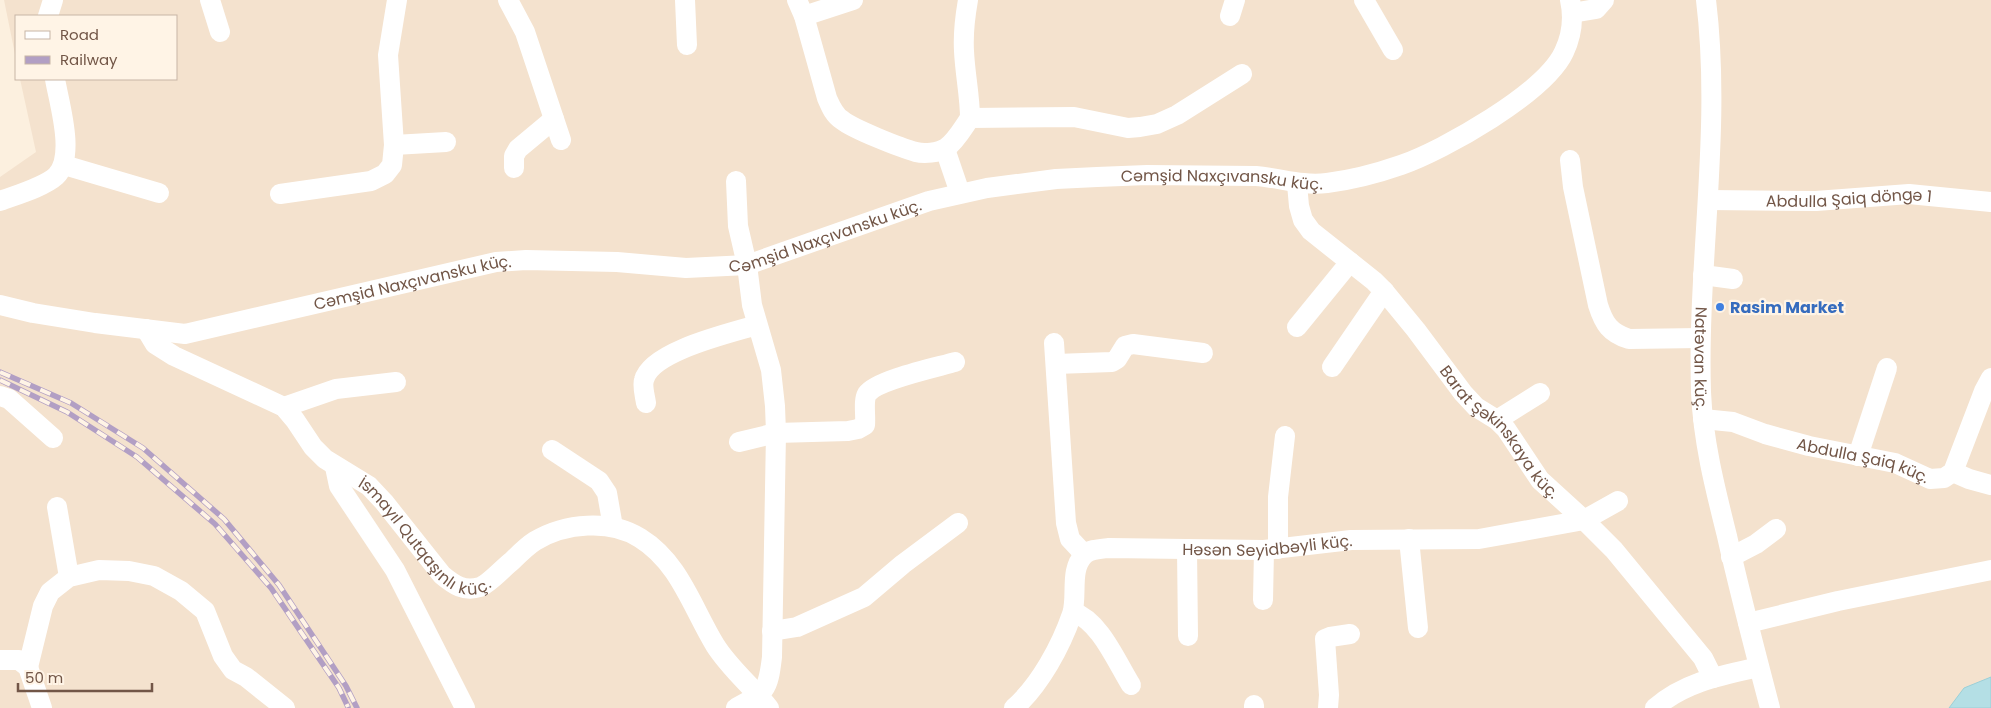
<svg xmlns="http://www.w3.org/2000/svg" width="1991" height="708" viewBox="0 0 1991 708" font-family="Poppins,sans-serif">
	<style>
		.residential { fill: #f4e2ce }
		.water { fill: #b4dfe5; stroke: #9bcfd7 }
		.lines { fill: none; stroke-linecap: round; stroke-linejoin: round }
		.minor { stroke: #fff; stroke-width: 20 }
		.rail-casing { stroke: #b29fc4; stroke-width: 5.5 }
		.rail { stroke: #fff4e6; stroke-width: 4; stroke-dasharray: 11; stroke-linecap: butt }
		.shop-dot { fill: #3f7fe0; stroke: #fff4e6; stroke-width: 2 }
		.labels { text-anchor: middle; dominant-baseline: central; stroke-width: 4.5; stroke-linejoin: round; paint-order: stroke }
		.street-label { font-size: 16px; fill: #725647; stroke: #fff4e6 }
		.shop-label { font-size: 16px; font-weight: bold; fill: #366cbe; stroke: #fff4e6; text-anchor: start }
	</style>
	<rect width="100%" height="100%" fill="#fcf0df"/>
	<path class="residential" d="M4,0H1991V708H0V177L36,152L20,79H176V16H16V59Z"/>
	<path class="water" d="M1991,677V708H1949L1964,688Z"/>
	<g class="lines">
		<g class="minor">
			<path d="M210,0L220,32"/>
			<path d="M508,0L525,32L561,140"/>
			<path d="M685,0L687,45"/>
			<path d="M797,0L804,16L827,98C831,107 834,115 842,120C853,129 901,148 916,152C924,154 938,153 946,148C956,141 963,128 970,118L1074,117L1128,128L1140,127L1157,124L1177,115L1242,74"/>
			<path d="M968,0C965,17 963,34 964,51C965,74 970,96 970,118"/>
			<path d="M1364,0L1393,50"/>
			<path id="s1" d="M1706,0C1722,130 1697,261 1701,392C1703,441 1715,488 1727,536C1740,594 1755,651 1770,708"/>
			<path d="M1572,13L1596,9L1604,0"/>
			<path d="M48,16L53,0"/>
			<path d="M804,16L853,0"/>
			<path d="M1230,16L1235,0"/>
			<path d="M394,145L446,142"/>
			<path d="M945,149L960,193"/>
			<path d="M1570,160L1573,187L1598,305C1604,324 1610,333 1629,339L1700,338"/>
			<path d="M64,165L159,193"/>
			<path d="M514,168V156L518,149L554,119"/>
			<path d="M736,181L738,226L747,265L752,305L771,370L775,406L776,433L772,657C768,691 766,692 736,708"/>
			<path id="s2" d="M1297,184L1299,206L1303,220L1311,231L1374,281L1384,291L1416,330L1463,393L1476,407L1497,420L1506,429L1540,480L1584,520L1614,550L1703,658L1713,678"/>
			<path d="M280,194L371,181L385,174L392,165L394,145L388,55L397,0"/>
			<path id="s3" d="M1708,200L1816,201L1909,194L1991,202"/>
			<path d="M0,201C16,195 44,187 56,176C76,157 59,103 55,79"/>
			<path d="M1703,275L1733,279"/>
			<path id="s4" d="M0,305L33,313L95,323L185,334L496,262L526,260L617,262L686,268L747,265L929,201L987,188L1056,179L1097,177L1147,175L1256,176C1281,178 1301,186 1327,183C1351,180 1378,173 1401,165C1444,150 1545,93 1564,52C1572,35 1574,18 1570,0"/>
			<path d="M1297,327L1350,262"/>
			<path id="s5" d="M146,329L155,344L174,356L284,407L295,420L313,447L325,459L369,486L384,502L442,575C454,585 464,592 480,587C489,584 504,567 512,561C519,554 527,546 535,541C565,523 610,519 640,538C679,562 692,607 715,645C730,669 752,686 769,708"/>
			<path d="M1054,343L1066,523L1070,539L1084,554"/>
			<path d="M1056,364L1112,362L1117,359L1125,346L1133,344L1203,353"/>
			<path d="M1332,367L1384,291"/>
			<path d="M0,396L9,399L53,438"/>
			<path d="M646,403C645,396 642,386 644,380C651,351 731,333 757,325"/>
			<path d="M284,407L336,389L396,382"/>
			<path id="s6" d="M1703,419L1733,422L1765,434L1809,446L1895,463L1930,479L1944,478L1953,472L1984,391L1991,378"/>
			<path d="M1497,420L1540,393"/>
			<path d="M739,442L776,433L848,431L858,429L865,425C866,416 863,401 867,394C876,380 938,367 955,362"/>
			<path d="M552,450L599,481L607,493L613,527"/>
			<path d="M1858,456L1887,368"/>
			<path d="M335,467L339,486L395,570L465,708"/>
			<path d="M1953,472L1969,479L1991,485"/>
			<path d="M57,507L69,577"/>
			<path d="M1409,539L1418,628"/>
			<path d="M1187,549L1188,636"/>
			<path d="M1278,549V497L1285,436"/>
			<path d="M1731,557L1756,544L1776,529"/>
			<path d="M1263,600L1264,550"/>
			<path d="M1073,612C1100,621 1116,661 1131,685"/>
			<path d="M1748,623L1838,601L1991,570"/>
			<path d="M772,631L797,627L864,597L903,564L958,523"/>
			<path d="M0,660H19L28,667L42,708"/>
			<path d="M28,667L43,606L50,592L69,577L99,570L129,571L154,576L181,591L205,611L223,656L233,670L246,677L285,708"/>
			<path id="s7" d="M1014,708C1040,685 1061,646 1072,614C1078,596 1069,570 1084,555C1090,549 1100,549 1109,548L1264,550L1351,540L1479,539L1584,520L1618,501"/>
			<path d="M1254,708V705"/>
			<path d="M1328,708L1329,695L1325,639L1330,637L1350,634"/>
			<path d="M1655,708C1684,682 1723,675 1759,667"/>
		</g>
		<defs>
			<path id="rail" d="M0,372L71,403L143,448L224,519L279,585L346,686L357,708
				M0,380L67,412L137,457L215,524L271,588L339,688L348,707"/>
		</defs>
		<use href="#rail" class="rail-casing"/>
		<use href="#rail" class="rail"/>
	</g>
	<circle class="shop-dot" cx="1720" cy="307" r="5"/>
	<g class="labels">
		<g class="street-label">
			<text stroke="none"><textPath href="#s4" startOffset="1246">Cəmşid Naxçıvansku küç.</textPath></text>
			<text stroke="none"><textPath href="#s3" startOffset="141">Abdulla Şaiq döngə 1</textPath></text>
			<text stroke="none"><textPath href="#s4" startOffset="841">Cəmşid Naxçıvansku küç.</textPath></text>
			<text stroke="none"><textPath href="#s4" startOffset="421">Cəmşid Naxçıvansku küç.</textPath></text>
			<text stroke="none"><textPath href="#s1" startOffset="359">Natəvan küç.</textPath></text>
			<text stroke="none"><textPath href="#s2" startOffset="328">Barat Şəkinskaya küç.</textPath></text>
			<text stroke="none"><textPath href="#s6" startOffset="166">Abdulla Şaiq küç.</textPath></text>
			<text stroke="none"><textPath href="#s5" startOffset="358">İsmayıl Qutqaşınlı küç.</textPath></text>
			<text stroke="none"><textPath href="#s7" startOffset="358">Həsən Seyidbəyli küç.</textPath></text>
		</g>
		<g class="shop-label">
			<text x="1730" y="307">Rasim Market</text>
		</g>
	</g>
	<rect x="15" y="15" width="162" height="65" fill="#fff4e6" stroke="#c7b5a6"/>
	<rect x="25" y="31" width="25" height="8" fill="#ffffff" stroke="#c7b5a6"/>
	<text x="60" y="40" font-size="15" fill="#725647">Road</text>
	<rect x="25" y="56" width="25" height="8" fill="#b29fc4" stroke="#c7b5a6"/>
	<text x="60" y="65" font-size="15" fill="#725647">Railway</text>
	<path d="M18 683v8h134v-8" fill="none" stroke="#725647" stroke-width="2.5"/>
	<text x="25" y="683" font-size="15" fill="#725647" stroke="#fff4e6" stroke-width="4" paint-order="stroke">50 m</text>
</svg>
